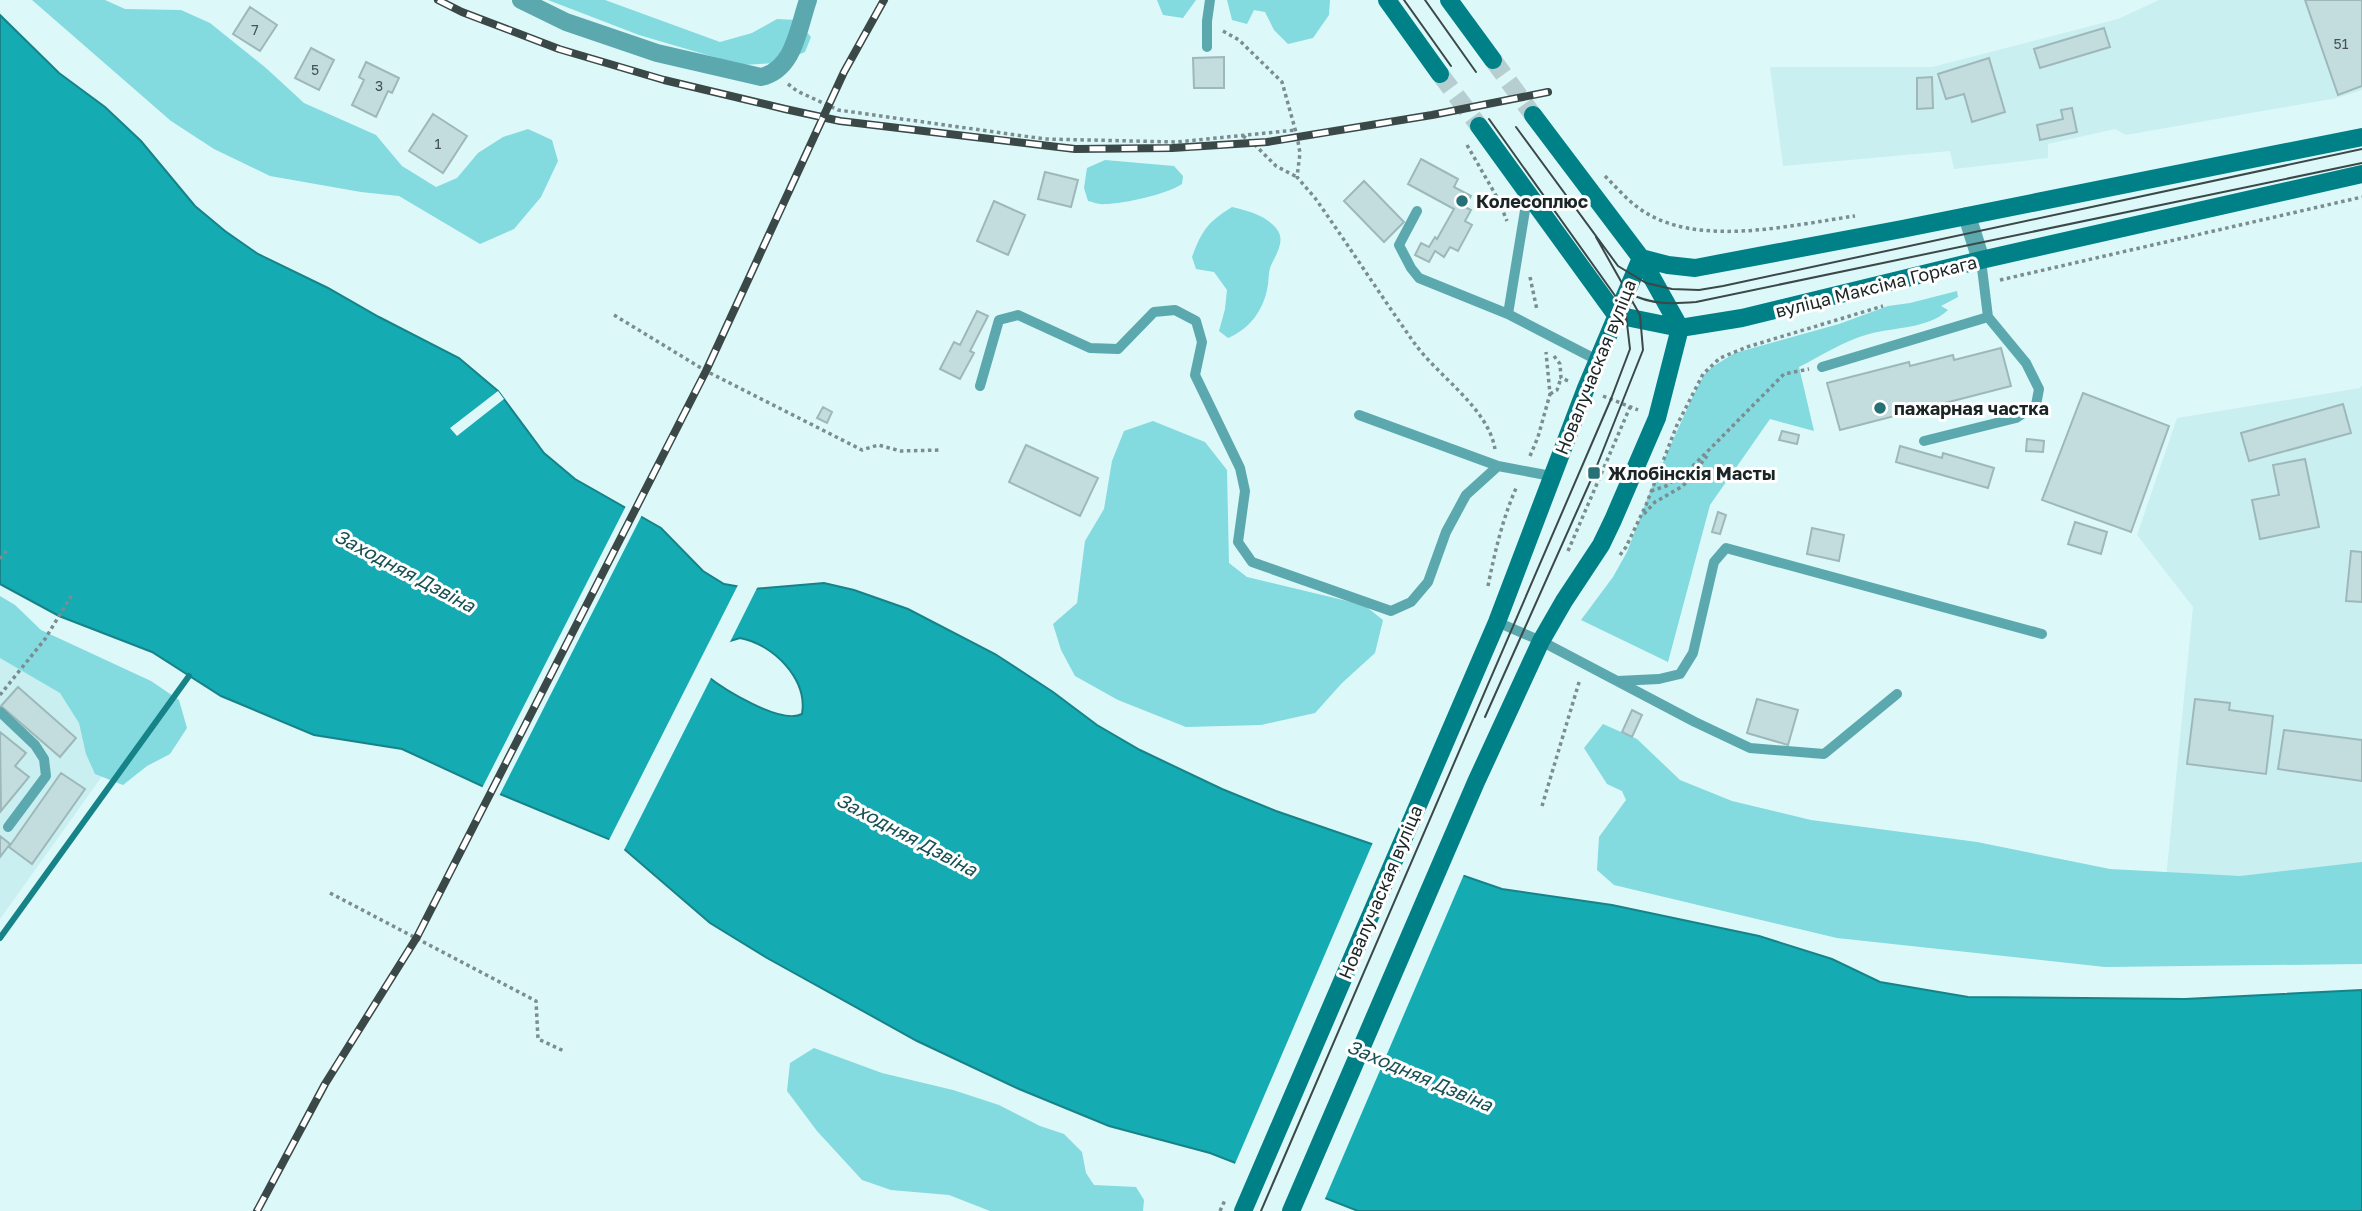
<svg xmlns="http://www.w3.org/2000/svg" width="2362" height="1211" viewBox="0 0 2362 1211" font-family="'Golos Text',sans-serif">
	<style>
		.built { fill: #caeff1 }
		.green { fill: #83dadf }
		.water { fill: #14abb3; stroke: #168388; stroke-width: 2; fill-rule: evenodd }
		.pier { fill: #ddf8f9 }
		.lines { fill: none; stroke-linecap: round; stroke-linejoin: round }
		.stream { stroke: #168388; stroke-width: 6 }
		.building { fill: #c3dddf; stroke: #9eb8b9; stroke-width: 2 }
		.secondary-tunnel { stroke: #b6cecf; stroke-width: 18; stroke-dasharray: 18 9; stroke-linecap: butt }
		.path { stroke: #7b8d8e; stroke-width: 3.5; stroke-dasharray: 3.5 3.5; stroke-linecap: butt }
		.service { stroke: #5ba9ae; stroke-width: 10 }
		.minor { stroke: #5ba9ae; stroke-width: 18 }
		.secondary { stroke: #008187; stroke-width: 18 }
		.tram { stroke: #3b4848; stroke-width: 2 }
		.rail-casing { stroke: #3b4848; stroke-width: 8 }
		.rail { stroke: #fff; stroke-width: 5; stroke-dasharray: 16; stroke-linecap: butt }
		.poi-dot { fill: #267175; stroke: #fff; stroke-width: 2.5 }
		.labels { text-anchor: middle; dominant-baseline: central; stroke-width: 6; stroke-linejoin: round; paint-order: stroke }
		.number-label { font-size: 14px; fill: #455354 }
		.poi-label { font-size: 18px; font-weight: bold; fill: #1b2525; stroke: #fff; text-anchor: start }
		.street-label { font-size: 18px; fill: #1b2525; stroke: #fff }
		.water-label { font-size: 19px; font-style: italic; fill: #185053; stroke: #fff }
	</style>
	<rect width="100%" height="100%" fill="#ddf8f9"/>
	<path class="built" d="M2159,0H2362V90L2337,98L2126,135L2115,129L2048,144V158L1954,169L1950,151L1783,166L1770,67H1932L2118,19Z
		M2362,385V865L2244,879H2166L2193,607L2137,535L2177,418L2360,388Z
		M0,645L138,726L0,919Z"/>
	<path class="green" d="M32,0H105L125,9L181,10L210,23L266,68L304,103L376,135L402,166L436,187L457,178L478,153L503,137L528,129L552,140L558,161L541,197L514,229L480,244L399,196L361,192L270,176L214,149L171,121Z
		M548,0H605L720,42L752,33L777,19L796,20L811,37L805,52L778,63L741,65L639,35Z
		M1157,0H1196L1183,18L1163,15Z
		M1227,0H1330L1329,15L1313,38L1288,44L1274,30L1265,12L1254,10L1247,24L1232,20Z
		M1105,160L1174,166L1183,176L1182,184C1168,194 1123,204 1105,204C1099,205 1093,202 1088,201L1084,188L1087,168Z
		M1232,207C1248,211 1265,215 1276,228C1287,241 1275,255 1270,268C1268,275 1269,282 1267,290C1262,312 1249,329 1228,338L1219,331L1225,309L1227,290L1214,272L1196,269L1192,257C1202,230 1208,222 1232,207Z
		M1957,291L1958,297L1941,306L1948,310C1928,329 1894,327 1869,334C1845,340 1821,356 1799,367L1814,431L1770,419L1710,505L1668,662L1581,620L1613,577L1627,552L1653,484L1693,396L1704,375L1712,367L1735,353L1839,324L1888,306L1910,303Z
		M1153,421L1205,442L1227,470L1229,563L1247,577L1364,605L1383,620L1375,653L1342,683L1315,713L1261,725L1186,727L1118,700L1075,676L1061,650L1053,624L1077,603L1085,541L1104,509L1112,461L1124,431Z
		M0,596L15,605L41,630L151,681L179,700L187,728L170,754L147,766L123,785L95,774L86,754L79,723L60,693L0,658Z
		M1603,724L1637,739L1680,780L1732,801L1811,820L1977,842L2110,869L2240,876L2362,862V964L2105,967L1837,938L1614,885L1597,870L1599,837L1626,800L1622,791L1607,784L1584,748Z
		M814,1048L882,1073L953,1090L999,1105L1040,1126L1064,1134L1082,1152L1086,1173L1094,1185L1136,1187L1144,1200L1143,1211H990L949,1195L891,1190L862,1180L817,1131L787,1091L790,1063Z"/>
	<path class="water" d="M0,15L59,73L105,107L141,141L195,206L225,231L258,254L328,288L379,317L459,358L498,391L544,453L575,479L661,528L703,571L724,584L753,589L824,583L854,590L908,609L995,654L1053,692L1097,725L1140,750L1222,789L1276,811L1502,889L1612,905L1759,936L1832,959L1880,982L1968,997L2185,999L2362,990V1211H1358L1210,1153L1109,1126L1019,1089L917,1041L767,958L710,923L616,842L495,792L402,749L314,735L221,696L152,652L59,616L0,584ZM740,638C773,644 808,679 802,714C781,725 723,689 706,675L708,658L730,641Z"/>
	<path class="pier" d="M498,391L504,399L457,436L450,428Z
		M627,504L643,513L498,798L481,790Z
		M739,583L758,586L728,646L711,660L709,673L712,676L623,852L608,842Z
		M1374,840L1465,872L1324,1201L1234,1166Z"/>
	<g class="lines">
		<path class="stream" d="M0,938L189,676"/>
	</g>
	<path class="building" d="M2305,0H2362V86L2338,95Z
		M250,7L277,25L260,51L233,34Z
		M2104,28L2110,47L2040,68L2034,49Z
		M311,48L334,60L319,90L295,78Z
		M1224,57V88H1194L1193,58Z
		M1989,58L2005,112L1972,122L1964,94L1946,99L1938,74Z
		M366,62L399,78L392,93L388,91L376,117L352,105L364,80L359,77Z
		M1932,77L1933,108L1917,109V78Z
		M2072,108L2077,132L2040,140L2037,125L2063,119L2061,110Z
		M433,114L467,136L443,173L409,151Z
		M1421,159L1458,179L1454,187L1471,196L1465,207L1471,210L1465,221L1472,225L1458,251L1450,247L1444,257L1435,251L1429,262L1415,255L1421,243L1429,247L1435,237L1437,239L1454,209L1408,184Z
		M1045,172L1078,180L1071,207L1038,199Z
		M1364,181L1404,222L1384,242L1344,201Z
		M994,201L1025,215L1008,255L977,241Z
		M977,311L988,316L970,351L974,353L960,379L940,369L954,342L960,345Z
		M2001,348L2011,386L1840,430L1827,383L1909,362L1910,366L1953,355L1954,360Z
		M2083,393L2169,426L2131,532L2042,500Z
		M2343,404L2351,433L2249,461L2241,433Z
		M823,407L832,412L827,423L817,418Z
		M1782,431L1799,435L1797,444L1779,440Z
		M2027,439L2044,441L2043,452L2026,451Z
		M1026,445L1098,478L1080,516L1009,482Z
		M1900,446L1942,458L1943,453L1994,468L1988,488L1896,462Z
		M2305,459L2319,527L2260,539L2252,500L2279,495L2273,465Z
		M1718,512L1726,515L1720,534L1712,532Z
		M2075,522L2107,532L2101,554L2068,544Z
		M1812,528L1844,535L1839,561L1807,554Z
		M2351,551L2362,552V602L2346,601Z
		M18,687L76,738L60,757L1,706Z
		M1757,699L1798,710L1788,745L1747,733Z
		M2195,699L2230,703L2229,710L2273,716L2266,774L2187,764Z
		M1632,710L1642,715L1632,737L1622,732Z
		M2284,730L2362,740V781L2278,769Z
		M0,732L26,753L15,766L29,777L1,811Z
		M61,773L85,789L32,864L9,847Z
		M0,836L10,844L0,857Z"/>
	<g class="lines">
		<path class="secondary-tunnel" d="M1493,60L1533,115
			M1440,74L1479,126"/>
		<path class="path" d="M1223,31L1239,40L1282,82L1297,136L1300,153L1297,177L1315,198C1349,246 1381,296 1415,344C1439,377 1488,408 1495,449
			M788,84L797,91L838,110L1045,139L1177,142L1296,130
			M1243,136L1253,143L1276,166L1297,177
			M1467,145L1498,199L1507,221
			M1605,176C1616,187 1627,200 1640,209C1696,249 1791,225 1855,216
			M1530,277L1537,310
			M2000,280L2362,197
			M614,315L706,371L862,450L878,445L901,451L941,450
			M1554,356L1560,364L1561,378L1571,382
			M1550,394L1557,390L1561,378
			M1603,396L1638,410
			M1530,456L1538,437L1550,394L1546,352
			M1651,491L1666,486L1692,467L1784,374L1809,369
			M1644,514L1655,502L1683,486L1707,456
			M1568,551L1630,407
			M1620,555L1626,547L1646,505L1677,425L1703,374L1720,358L1747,347L1883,306
			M0,559L8,549
			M1488,586C1495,551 1503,517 1517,486
			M0,695L45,639L73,593
			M1542,806L1580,679
			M330,893L536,1001L538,1039L564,1051
			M1220,1211L1225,1200"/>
		<path class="service" d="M1207,47V21L1210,0
			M1417,211L1399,245L1411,268L1419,278L1508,314L1597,360
			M1508,314L1528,192
			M1822,367L1988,317L1981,260
			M980,386L999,320L1018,315L1090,348L1118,349L1154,312L1175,310L1196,321L1202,342L1195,375L1240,468L1245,491L1238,542L1252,562L1391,611L1411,602L1428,582L1446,532L1466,495L1498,466
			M1359,415L1498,466L1551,476
			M1924,441L2016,418L2036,405L2039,389L2026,363L1988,317
			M1497,622L1541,641L1695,722L1750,748L1824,754L1897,694
			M1617,681L1659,679L1680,674L1693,653L1714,562L1726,548L2042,634
			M0,712L35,745L44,759L46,776L8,827"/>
		<path class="minor" d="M521,0L566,22L657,53L761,77C794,70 798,29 808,0
			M1967,216L1981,260"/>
		<path class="secondary" d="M1387,0L1440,74
			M1449,0L1493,60
			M1479,126L1616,315L1680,328L1742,318L1981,260L2362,174
			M1641,258L1668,265L1695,268L1902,229L2362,137
			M1243,1211L1497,622L1586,388L1641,258
			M1291,1211L1476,782L1541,641L1564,601L1601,545L1613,520L1657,418L1680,328L1641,258L1533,115"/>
		<path class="tram" d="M1404,0L1451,66
			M1425,0L1476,72
			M1516,127L1618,266L1646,283L1672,289L1699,290L1723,286L2362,149
			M1629,293C1651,305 1672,304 1696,302L2362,163
			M1485,717L1594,473L1643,350L1640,315L1596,237
			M1261,1211L1611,399L1630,349L1626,315L1616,297L1489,119"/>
		<defs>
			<path id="rail" d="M438,0L462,12L559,49L664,80L785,109L840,121L1075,149L1172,148L1267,142L1432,115L1548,92
				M257,1211L325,1084L417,937L706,371L844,72L884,0"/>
		</defs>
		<use href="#rail" class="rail-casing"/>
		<use href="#rail" class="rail"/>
	</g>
	<g class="poi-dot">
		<circle cx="1462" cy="201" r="7"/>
		<circle cx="1880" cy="408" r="7"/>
		<rect x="1587" y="466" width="14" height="14" rx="3.5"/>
	</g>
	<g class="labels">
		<g class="number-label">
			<text x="255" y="29">7</text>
			<text x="2341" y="43">51</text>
			<text x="315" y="69">5</text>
			<text x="379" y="85">3</text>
			<text x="438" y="143">1</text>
		</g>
		<g class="poi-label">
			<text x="1476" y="201">Колесоплюс</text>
			<text x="1894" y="408">пажарная частка</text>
			<text x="1608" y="473">Жлобінскія Масты</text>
		</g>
		<g class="street-label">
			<text transform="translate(1876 286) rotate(-14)">вуліца Максіма Горкага</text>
			<text transform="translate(1595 367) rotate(-68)">Новалучаская вуліца</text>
			<text transform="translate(1380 892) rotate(-67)">Новалучаская вуліца</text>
		</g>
		<g class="water-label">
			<text transform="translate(405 570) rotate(28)">Заходняя Дзвіна</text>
			<text transform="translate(907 834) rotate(28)">Заходняя Дзвіна</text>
			<text transform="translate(1420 1075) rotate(23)">Заходняя Дзвіна</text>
		</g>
	</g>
</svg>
